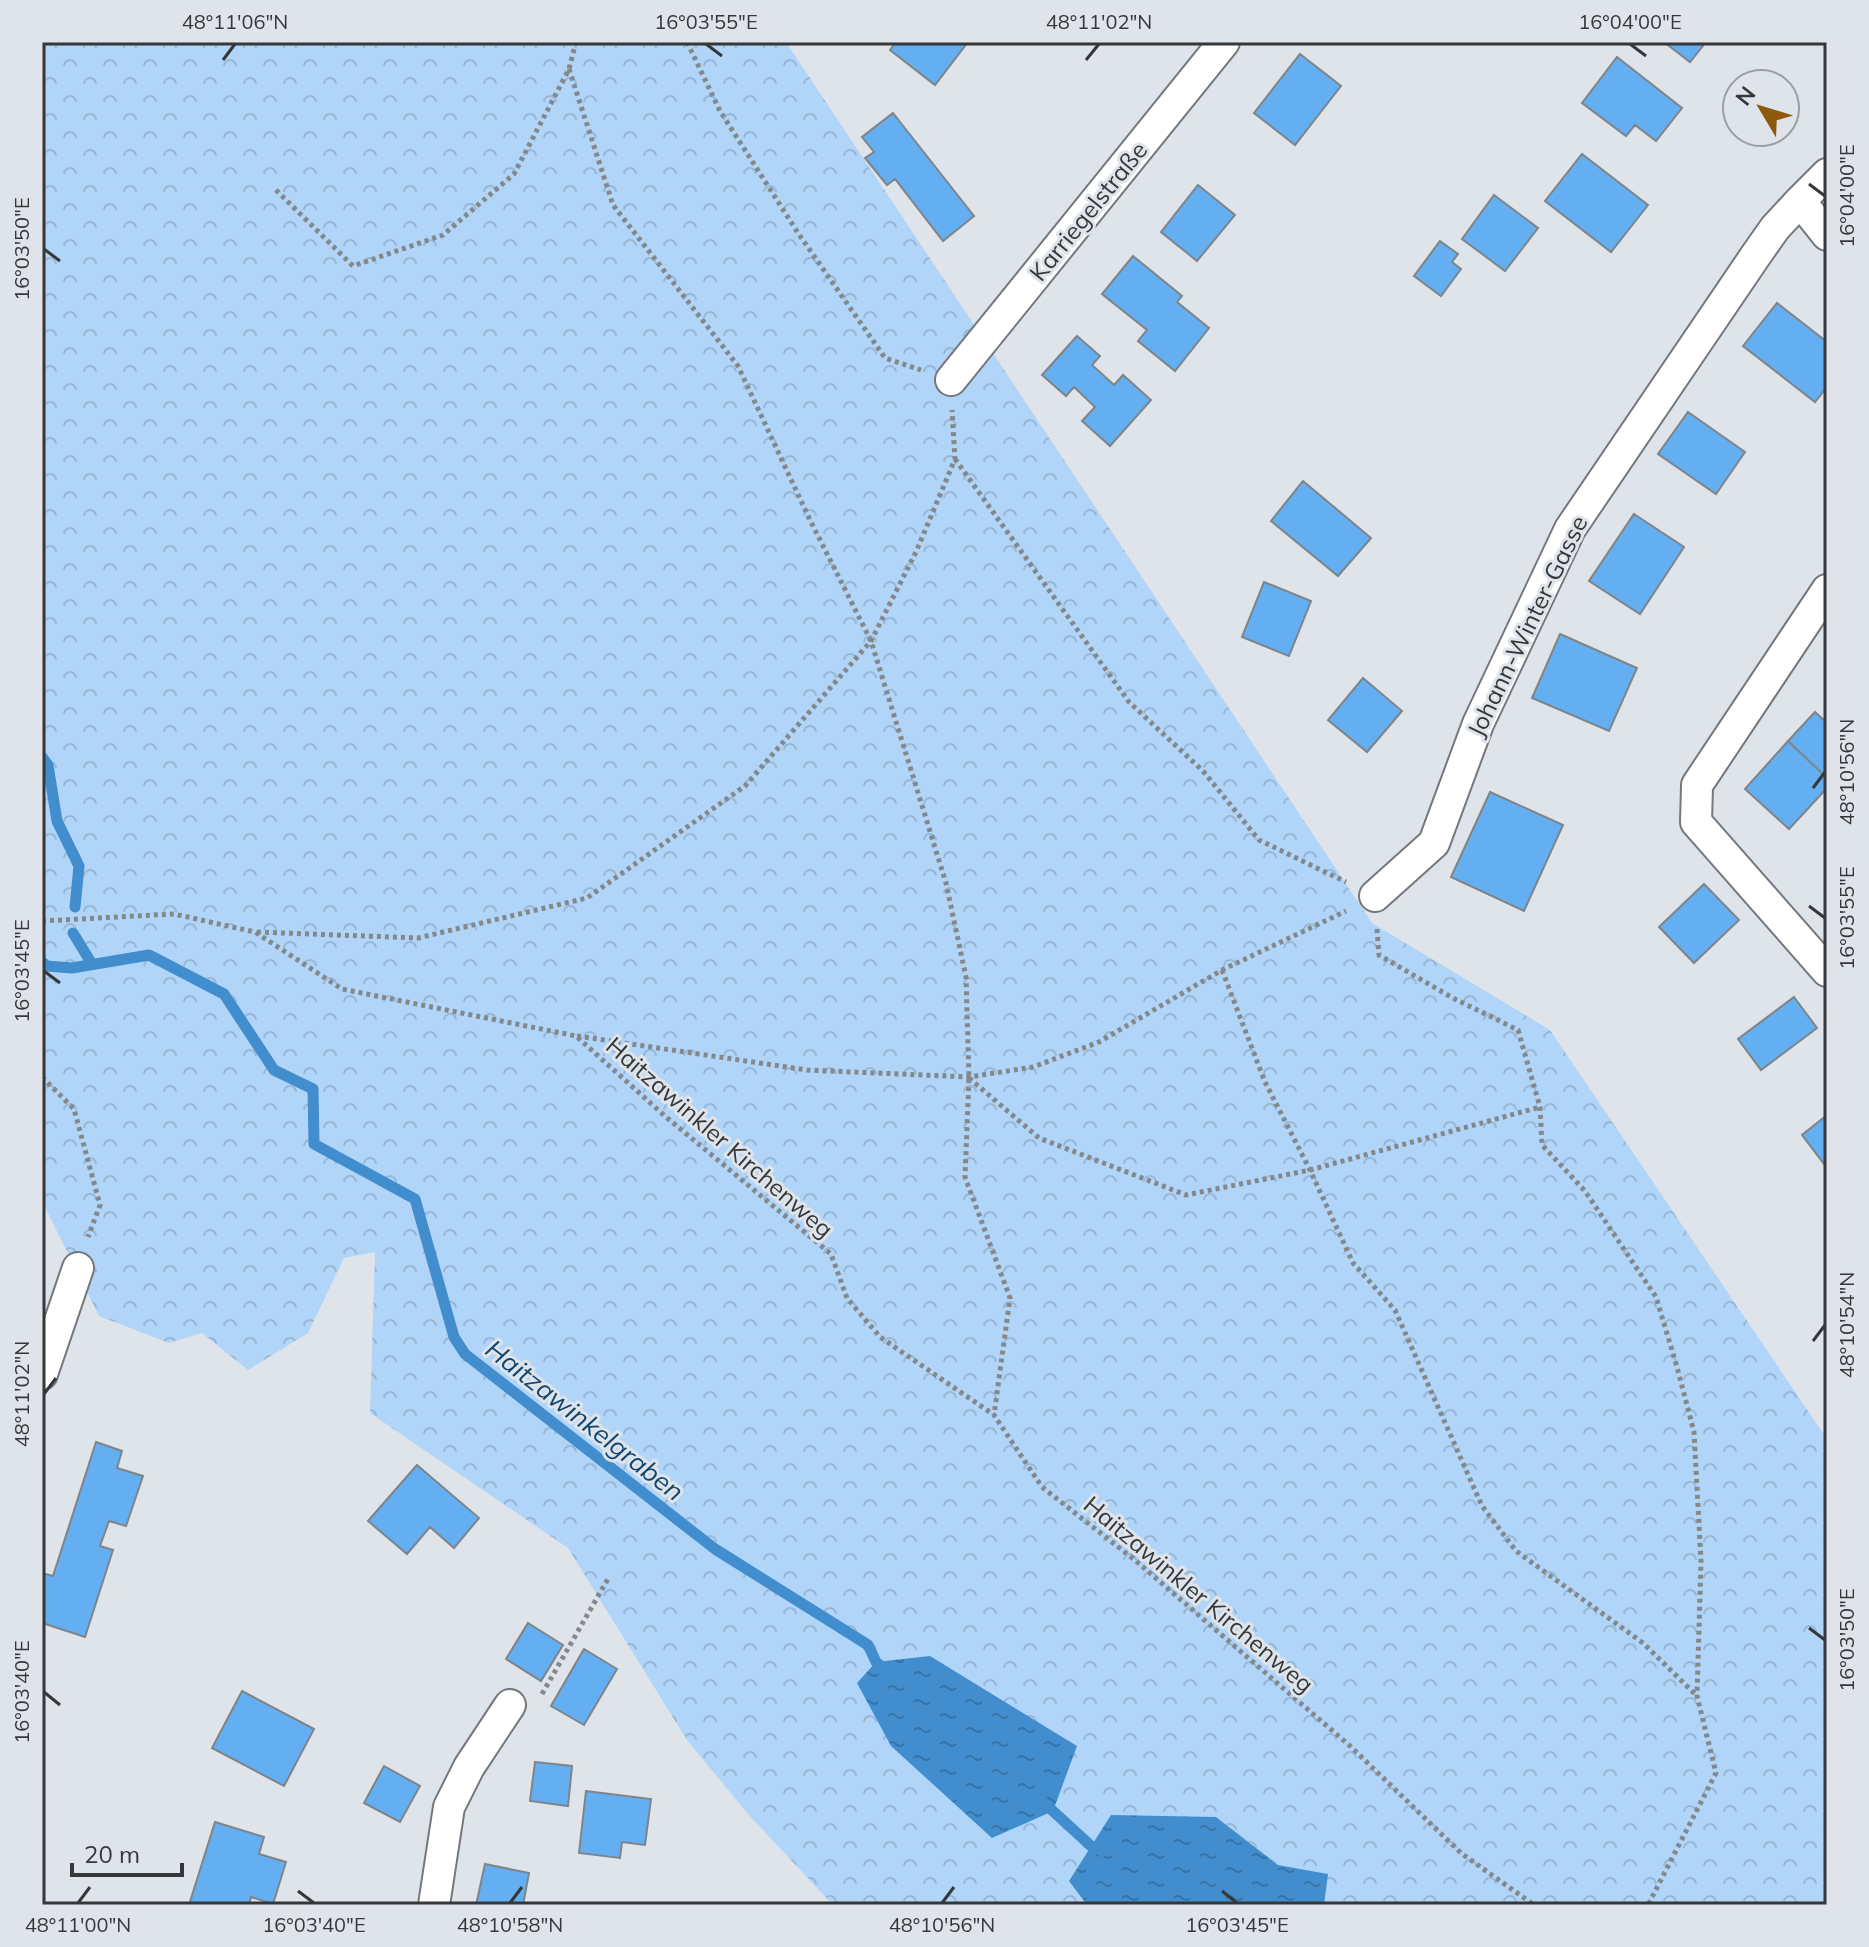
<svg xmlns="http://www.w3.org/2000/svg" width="1869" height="1947" viewBox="0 0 1869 1947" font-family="Mulish,sans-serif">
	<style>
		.forest { fill: url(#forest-crowns) }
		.water { fill: url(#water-ripples) }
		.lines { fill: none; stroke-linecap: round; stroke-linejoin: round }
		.stream { stroke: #418dce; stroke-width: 11 }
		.building { fill: #63aff2; stroke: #7f8488; stroke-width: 2 }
		.street-casing { stroke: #74787d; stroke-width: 34 }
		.path { stroke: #84888b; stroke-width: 5; stroke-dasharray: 4 4; stroke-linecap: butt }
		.street { stroke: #fff; stroke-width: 30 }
		.ticks { fill: none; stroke: #353739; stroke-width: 3 }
		.labels { text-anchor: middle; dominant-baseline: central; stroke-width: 6; stroke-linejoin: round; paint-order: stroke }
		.street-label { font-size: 24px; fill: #353739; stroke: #dee4e9 }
		.water-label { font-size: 26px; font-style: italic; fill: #0f4772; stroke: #dee4e9 }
		.neatline { fill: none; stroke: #353739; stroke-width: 3 }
		.ticks-label { font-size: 20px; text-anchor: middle; fill: #353739 }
	</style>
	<defs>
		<pattern id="forest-crowns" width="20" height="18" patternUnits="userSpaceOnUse" patternTransform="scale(2)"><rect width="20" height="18" fill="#b0d5f8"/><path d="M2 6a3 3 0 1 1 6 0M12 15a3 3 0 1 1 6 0" fill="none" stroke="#98b7d5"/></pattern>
		<pattern id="water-ripples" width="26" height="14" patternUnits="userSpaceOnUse" patternTransform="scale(2)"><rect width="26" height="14" fill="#418dce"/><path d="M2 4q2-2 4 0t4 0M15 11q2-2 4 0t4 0" fill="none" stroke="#3774a8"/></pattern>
	</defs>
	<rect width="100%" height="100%" fill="#dee4e9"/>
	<path class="forest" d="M42,42H786L1372,923L1550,1030L1827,1439V1905H1324L1327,1874L1278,1865L1216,1817L1070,1881L1087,1905H833L747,1813L687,1740L568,1548L370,1413L375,1252L344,1258L308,1333L248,1370L202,1333L169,1343L99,1316L42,1201Z"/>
	<path class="water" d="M930,1656L1077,1746L1053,1811L992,1838L891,1746L857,1683L876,1662Z
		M1111,1815L1216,1817L1278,1865L1328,1874L1324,1905H1087L1069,1881Z"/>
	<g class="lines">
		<path class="stream" d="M42,757L48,765L57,821L79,866L75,907
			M73,933L92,964
			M42,962L47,966L72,968L149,955L224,994L274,1070L313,1089L314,1144L415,1199L454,1337L465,1354L715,1549L868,1645L876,1662L888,1672
			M1042,1801L1091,1846L1102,1851"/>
	</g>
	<path class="building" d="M896,42H968L935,85L890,50Z
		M1664,42H1706L1690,62Z
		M1300,54L1341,86L1295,145L1254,113Z
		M1617,57L1682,108L1656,141L1635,125L1626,136L1582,103Z
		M893,113L974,216L943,241L895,179L887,185L865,158L874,152L862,137Z
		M1582,154L1648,205L1611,252L1545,201Z
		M1198,185L1235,215L1197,261L1161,232Z
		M1494,195L1538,228L1505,271L1462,239Z
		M1440,241L1458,254L1452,262L1461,269L1441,296L1414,276Z
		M1133,256L1182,296L1177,302L1209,328L1175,371L1138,341L1147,330L1102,294Z
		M1777,303L1827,342V387L1815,402L1743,346Z
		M1077,336L1100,356L1092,365L1114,385L1123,375L1151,400L1110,446L1082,421L1095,407L1074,387L1066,396L1042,375Z
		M1688,412L1745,452L1716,494L1658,454Z
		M1303,481L1371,538L1338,576L1271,521Z
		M1634,514L1684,547L1640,614L1589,581Z
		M1264,582L1311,601L1289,656L1242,637Z
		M1560,634L1637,668L1609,731L1532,698Z
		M1363,678L1402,711L1367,752L1328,720Z
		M1815,712L1827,723V778L1788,741Z
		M1788,741L1827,778V788L1789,829L1745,789Z
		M1490,792L1563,825L1524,911L1451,877Z
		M1704,884L1739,920L1694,963L1659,927Z
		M1794,997L1817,1028L1761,1070L1738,1039Z
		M1827,1115V1168L1802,1135Z
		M96,1442L122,1451L117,1468L143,1476L126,1526L109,1521L100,1546L113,1550L85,1637L42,1623V1573L53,1576Z
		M417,1465L479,1518L454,1548L430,1527L407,1554L368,1521Z
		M528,1623L563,1645L541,1681L506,1659Z
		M584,1649L617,1669L584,1725L551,1706Z
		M242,1691L314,1729L284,1786L212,1748Z
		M535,1762L572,1766L568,1806L530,1801Z
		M384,1766L420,1786L400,1822L364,1803Z
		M586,1791L651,1799L645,1845L622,1842L620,1858L579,1853Z
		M215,1822L264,1837L259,1854L286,1862L273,1904L251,1897L249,1905H189Z
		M485,1864L529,1873L523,1905H476Z"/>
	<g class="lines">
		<defs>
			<path id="street" d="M1827,174L1800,201L1827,235
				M951,380L1224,42
				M1827,590L1697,785L1696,822L1827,971
				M1375,896L1434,843L1478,724L1570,529L1756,255L1775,228L1800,201
				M42,1374L78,1268
				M434,1905L449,1807L469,1767L510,1705"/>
		</defs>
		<use href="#street" class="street-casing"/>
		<path class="path" d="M687,42L720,111L798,233L885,358L921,370
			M569,69L613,205L738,366L810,520L871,641L946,883L966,977L969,1077L965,1177L1010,1298L994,1415
			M276,190L353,266L443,235L514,174L569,69L576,42
			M955,459L1129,702L1203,771L1259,840L1346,882
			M42,921L174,914L255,932L342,989L576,1036L666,1117L831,1254L847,1298L880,1337L994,1415L1042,1487L1136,1561L1349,1745L1461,1853L1534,1905
			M1377,929L1379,955L1451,997L1518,1030L1540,1107L1542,1145L1585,1191L1656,1297L1677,1367L1694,1432L1701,1561L1697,1696L1716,1773L1648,1905
			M257,932L418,938L587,898L745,786L871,641L916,552L955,459L952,410
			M1222,970L1265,1082L1310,1170L1353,1263L1395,1310L1482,1506L1516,1551L1643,1643L1697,1696
			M577,1036L807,1070L969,1077L1033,1067L1099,1042L1222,970L1346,911
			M42,1077L74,1109L100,1205L88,1237
			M969,1078L1039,1138L1186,1195L1310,1170L1540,1107
			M542,1694L609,1577"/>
		<use href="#street" class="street"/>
	</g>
	<path class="ticks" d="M706,44L722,56M1630,44L1646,56M223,60L235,44M1086,60L1099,44M1809,184L1825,196M44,249L60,261M1813,788L1825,772M1809,906L1825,918M44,971L60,983M1813,1341L1825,1325M44,1394L56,1378M1809,1628L1825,1640M44,1692L60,1705M298,1891L314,1903M1222,1891L1237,1903M78,1903L90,1887M510,1903L522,1887M942,1903L954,1887"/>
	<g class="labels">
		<g class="street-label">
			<text transform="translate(1088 211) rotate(-51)">Karriegelstraße</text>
			<text transform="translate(1527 626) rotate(-64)">Johann-Winter-Gasse</text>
			<text transform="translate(720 1137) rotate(41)">Haitzawinkler Kirchenweg</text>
			<text transform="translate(1199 1594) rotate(40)">Haitzawinkler Kirchenweg</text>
		</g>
		<g class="water-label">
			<text transform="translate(585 1420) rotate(38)">Haitzawinkelgraben</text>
		</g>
	</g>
	<rect width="1869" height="1947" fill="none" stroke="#dee4e9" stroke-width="88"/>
	<g transform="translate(1761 108) rotate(308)"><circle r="38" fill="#dee4e9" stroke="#9a9fa3" stroke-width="2"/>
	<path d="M0-6L14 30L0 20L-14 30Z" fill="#8f590d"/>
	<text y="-12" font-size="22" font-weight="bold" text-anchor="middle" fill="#353739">N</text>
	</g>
	<path d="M72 1863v12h110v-12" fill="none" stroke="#353739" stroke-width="4"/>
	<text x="84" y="1863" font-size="24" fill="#353739" stroke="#dee4e9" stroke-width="6" paint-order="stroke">20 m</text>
	<rect x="44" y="44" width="1781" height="1859" class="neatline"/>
	<g class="ticks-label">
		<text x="235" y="29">48°11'06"N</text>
		<text x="706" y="29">16°03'55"E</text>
		<text x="1099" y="29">48°11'02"N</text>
		<text x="1630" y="29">16°04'00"E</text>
		<text transform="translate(1847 196) rotate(-90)" y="7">16°04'00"E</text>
		<text transform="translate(22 249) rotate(-90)" y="7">16°03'50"E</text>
		<text transform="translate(1847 772) rotate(-90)" y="7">48°10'56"N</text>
		<text transform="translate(1847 918) rotate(-90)" y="7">16°03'55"E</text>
		<text transform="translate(22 971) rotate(-90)" y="7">16°03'45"E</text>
		<text transform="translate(1847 1325) rotate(-90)" y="7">48°10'54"N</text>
		<text transform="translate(22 1394) rotate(-90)" y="7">48°11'02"N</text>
		<text transform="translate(1847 1640) rotate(-90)" y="7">16°03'50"E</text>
		<text transform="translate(22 1692) rotate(-90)" y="7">16°03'40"E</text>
		<text x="78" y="1932">48°11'00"N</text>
		<text x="314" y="1932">16°03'40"E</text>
		<text x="510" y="1932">48°10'58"N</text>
		<text x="942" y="1932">48°10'56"N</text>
		<text x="1237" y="1932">16°03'45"E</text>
	</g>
</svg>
